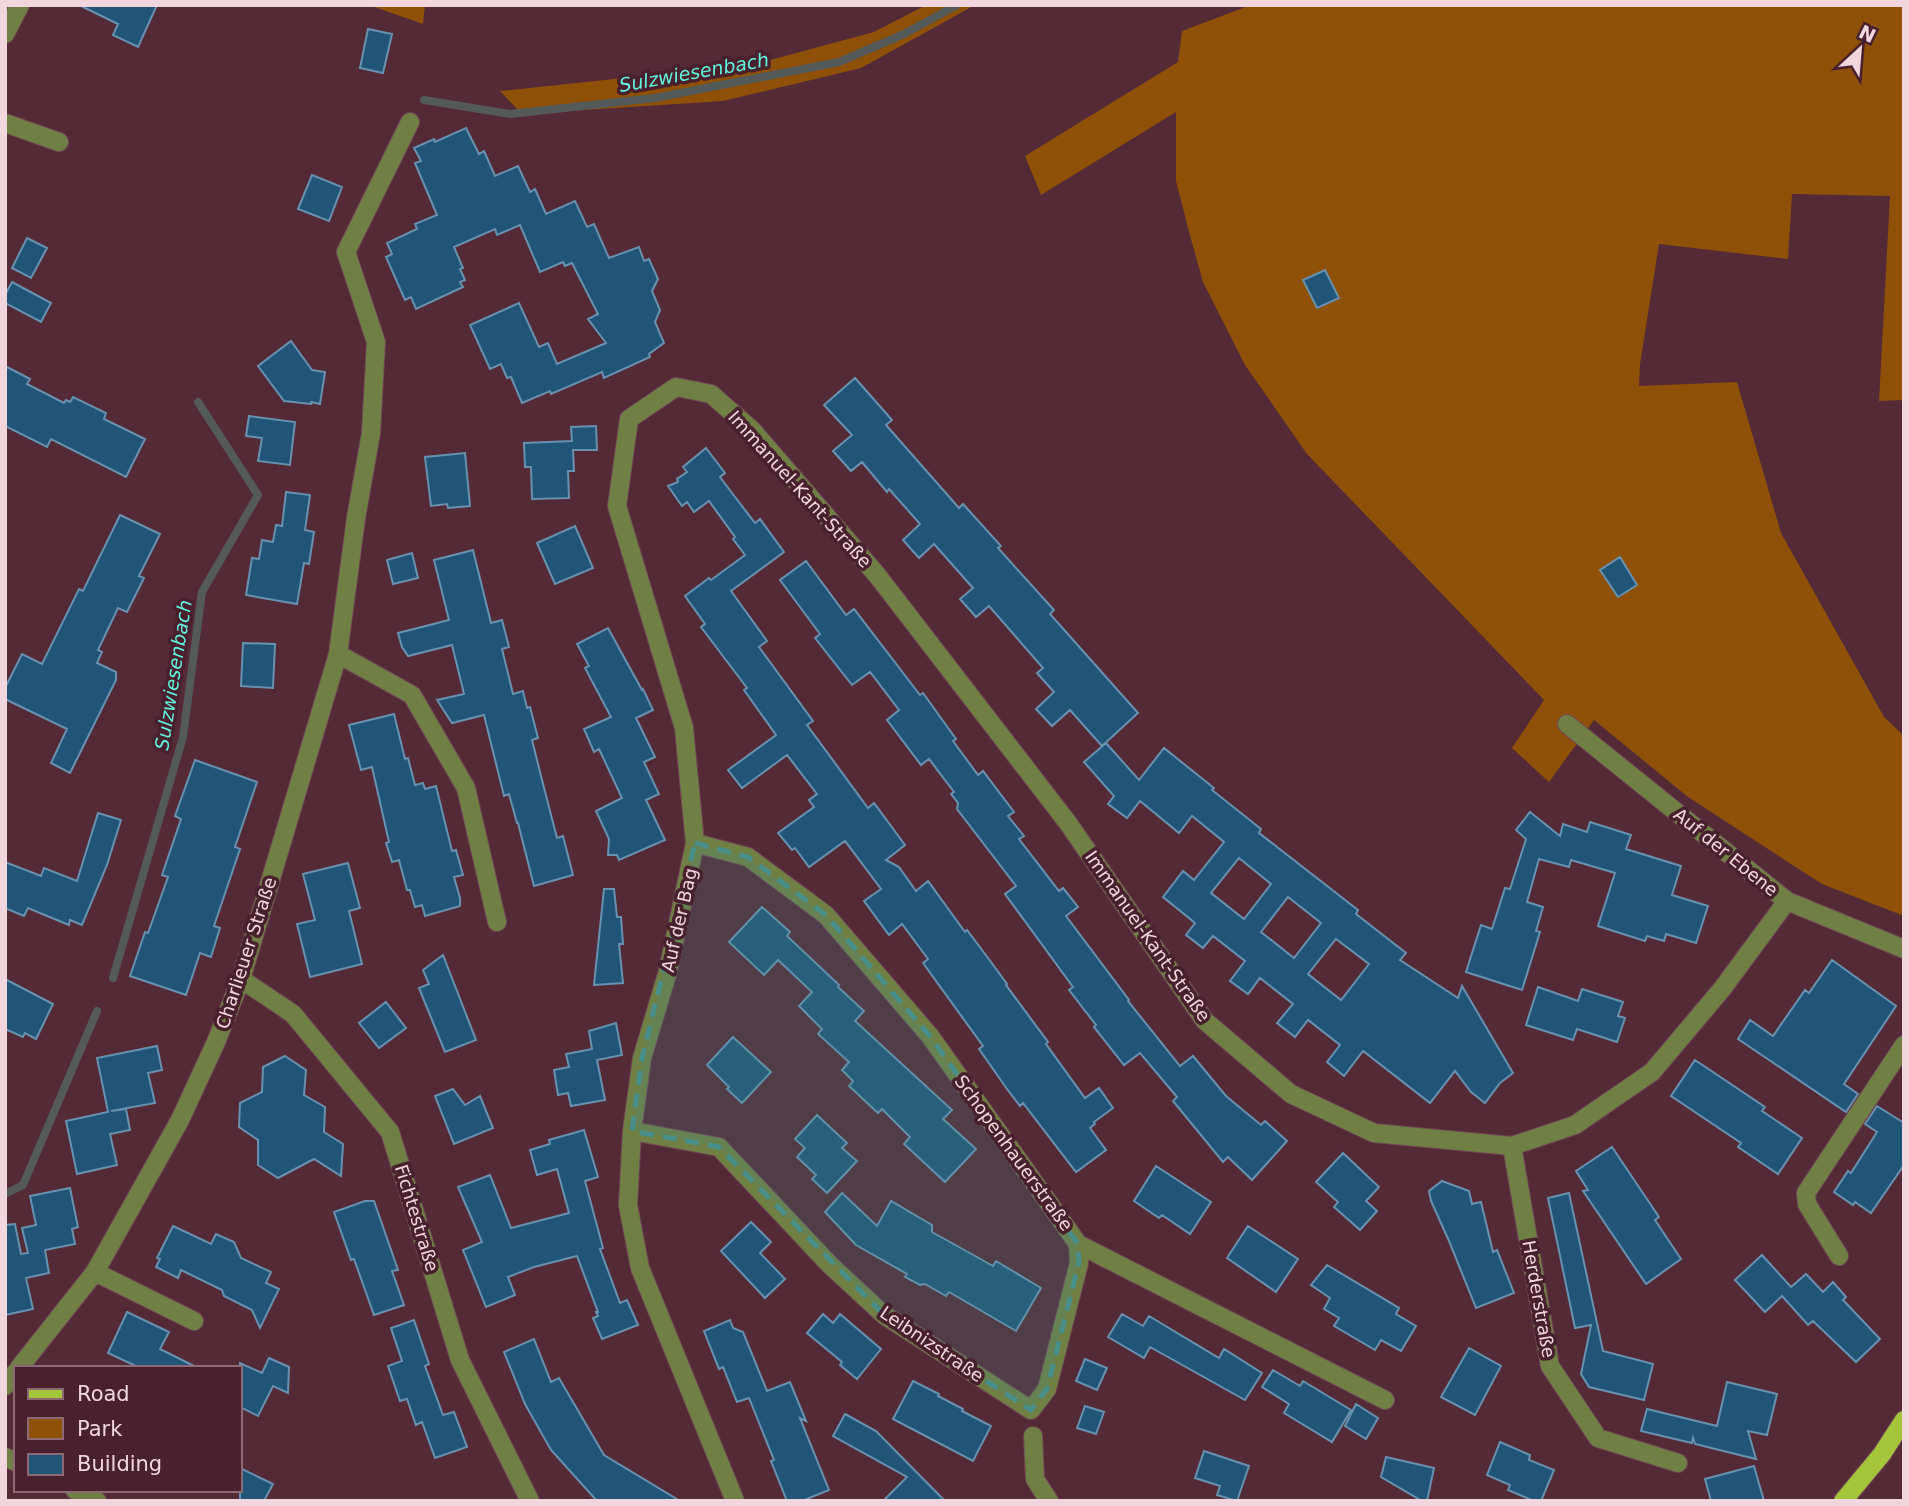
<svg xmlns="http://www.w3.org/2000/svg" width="1909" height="1506" viewBox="0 0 1909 1506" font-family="'DejaVu Sans',sans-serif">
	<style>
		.green { fill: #8e5107 }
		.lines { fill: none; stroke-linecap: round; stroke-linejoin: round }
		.stream { stroke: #545959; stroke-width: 8 }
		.building { fill: #215577; stroke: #6891af; stroke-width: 2; fill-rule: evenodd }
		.minor-casing { stroke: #704955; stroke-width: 20 }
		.major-casing { stroke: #704955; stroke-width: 20 }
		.minor { stroke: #708044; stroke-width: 18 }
		.major { stroke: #a5c53a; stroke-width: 18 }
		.marked { fill: #488e8a; fill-opacity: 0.2; stroke: #488e8a; stroke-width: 5; stroke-dasharray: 14 9; stroke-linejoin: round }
		.labels { text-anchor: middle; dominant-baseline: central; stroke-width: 7; stroke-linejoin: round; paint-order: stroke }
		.street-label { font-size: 18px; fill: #f2d6dd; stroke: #49202d }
		.water-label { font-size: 19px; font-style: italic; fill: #61f5df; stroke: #49202d }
	</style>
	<rect width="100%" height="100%" fill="#542a37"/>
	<path class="green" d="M369,5H425L423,24Z
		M926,5H975L861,68L723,101L522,114L500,91L756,64L874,32Z
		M1251,5H1904V400L1879,401L1890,196L1792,194L1788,259L1659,244L1640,364L1639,386L1737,382L1781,533L1884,717L1904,736V916L1822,884L1688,797L1594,720L1549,782L1512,748L1544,700L1307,454L1245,365L1203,282L1189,232L1176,181V112L1041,195L1025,156L1178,62L1182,31Z"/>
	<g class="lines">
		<path class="stream" d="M424,100L510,114L655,98L839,62L904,34L957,5
			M113,978L183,737L202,592L258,495L198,402
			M5,1194L23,1185L97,1011"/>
	</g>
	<path class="building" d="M79,5H157L138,47L113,35L118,24Z
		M368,29L392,34L383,73L360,68Z
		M466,128L479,154L484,151L495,176L518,166L530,192L535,189L546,214L575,201L587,227L594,224L609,258L639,247L644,261L649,259L658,279L652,291L660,310L655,322L664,343L649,354L650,357L604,378L602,372L551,394L550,391L522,403L511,377L507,378L501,364L490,369L470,325L519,303L539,347L548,343L557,364L606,343L588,319L598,314L572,263L565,266L563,262L540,272L520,225L497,235L495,229L454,247L463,268L460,269L465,280L460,282L463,287L416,309L411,297L405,300L386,257L392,254L387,243L417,229L415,224L437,215L415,163L421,161L414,148L434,139L435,142Z
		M312,175L342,187L329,221L298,209Z
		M27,238L47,248L31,278L12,268Z
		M1325,270L1339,298L1317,308L1303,280Z
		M12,282L51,303L41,322L5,303V295Z
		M291,341L312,370L325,372L320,404L311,402V404L284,401L258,366Z
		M5,366L30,379L27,384L64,403L66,400L70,402L73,397L106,413L104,419L145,439L126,477L51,439L47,447L5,426Z
		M855,378L892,420L886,425L959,508L963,504L1001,546L998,548L1054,610L1050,614L1138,713L1102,746L1070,710L1052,726L1036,709L1054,692L1037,673L1043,668L989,606L976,617L960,599L973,588L934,544L919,558L903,540L920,524L889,489L887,492L862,462L851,471L833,451L852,435L824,405Z
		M249,416L295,422L290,465L258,461L262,438L246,436Z
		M596,426L597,450H573L574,471H568L569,498L532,499L531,467H525L524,443L572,441L571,427Z
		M706,448L725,473L720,477L732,493L755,523L760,519L784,552L731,591L767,641L759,647L813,721L807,725L868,808L874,803L905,845L886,860L899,867L916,891L928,881L965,932L967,930L988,958L1007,984L1006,985L1048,1042L1046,1044L1085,1098L1099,1088L1113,1108L1094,1122L1095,1124L1090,1128L1106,1150L1076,1172L1023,1103L1020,1106L1007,1089L979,1049L983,1046L923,963L928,959L902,924L889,935L864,901L881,889L845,841L809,867L795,848L792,850L778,833L814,807L809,800L817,794L787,755L742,788L728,770L776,735L744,690L747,688L701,627L705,624L685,596L709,578L711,580L745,555L733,539L735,537L709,501L694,512L687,502L682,506L668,486L678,482L677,479L687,472L683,467Z
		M465,453L470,506L448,508L447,504L431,506L425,457Z
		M286,492L310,495L305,530L314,532L309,564L304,563L297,604L246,595L252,558L259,559L262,540L273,542L276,525L282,526Z
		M120,515L160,534L139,576L144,578L127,612L118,608L98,650L102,652L97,663L116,672V680L70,773L51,763L67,729L5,699V688L22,654L42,664L79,589L83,591Z
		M575,526L593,568L555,584L537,543Z
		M473,550L491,623L502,620L509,647L502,649L513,694L523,691L527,708L530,707L538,738L532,740L542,780L557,838L563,836L573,875L534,886L518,823H517L509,794L504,796L484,715L452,723L437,700L464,694L452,645L408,656L402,647L398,633L449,620L434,560Z
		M412,553L418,578L393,584L387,560Z
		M1620,557L1637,585L1618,597L1600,570Z
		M806,561L846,615L854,609L920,695L923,693L956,739L953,741L978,775L983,771L1014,812L1008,816L1024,836L1019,839L1059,891L1063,888L1078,907L1066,916L1129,1000L1128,1001L1180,1066L1193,1056L1226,1096L1261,1125L1265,1121L1287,1141L1252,1180L1228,1157L1223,1162L1173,1101L1177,1097L1140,1053L1124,1065L1094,1027L1096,1025L1069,990L1073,987L1005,894L1016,886L957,809L958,803L951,794L954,792L929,759L921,765L887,720L899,710L870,672L852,685L815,638L820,634L780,580Z
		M608,628L642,690L643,689L653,710L636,718L655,757L644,762L659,794L646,800L665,840L619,860L617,855H608L609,839L596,811L622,798L599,749L594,752L584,729L611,717L585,668L589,666L577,644Z
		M243,643L275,644L273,688L241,686Z
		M394,714L405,759L408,758L415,785L423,783L425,789L436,786L452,851L456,850L463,875L454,877L460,898V906L425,916L422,905L415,907L410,890H407L399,860L392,862L386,843L389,842L372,767L361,770L349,725Z
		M1106,743L1139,780L1164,748L1214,788L1212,790L1261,829L1259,833L1358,910L1356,914L1406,953L1400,960L1458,998L1462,986L1513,1073L1500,1083L1485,1103L1471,1092L1455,1071L1430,1103L1363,1051L1344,1076L1327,1062L1340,1045L1308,1020L1295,1037L1277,1023L1293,1004L1260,978L1248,994L1230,981L1245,961L1213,936L1203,948L1186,935L1195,923L1163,897L1183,871L1194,880L1224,842L1192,816L1179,833L1140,801L1127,818L1108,804L1114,796L1084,762ZM1239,858L1271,884L1244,919L1211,893ZM1288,897L1321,923L1294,958L1261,932ZM1336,939L1369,964L1341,1000L1308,974Z
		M195,760L257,782L235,847L240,849L214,926L220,928L211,957L200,953L186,995L130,976L145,932L148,933L168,877L162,875L181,819L175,816Z
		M1530,812L1560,836L1563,824L1587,832L1590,822L1631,835L1626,849L1681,866L1672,895L1708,906L1696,943L1666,934L1664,941L1647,936L1645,941L1598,926L1615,873L1571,860L1569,867L1539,859L1527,902L1543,907L1536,931L1540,932L1522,990L1466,972L1481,925L1492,929L1505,888L1510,889L1526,839L1516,830Z
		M98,813L121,820L107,865L82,925L70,920L69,925L28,908L24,916L5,908V862L41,876L44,868L77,881Z
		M348,863L360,908L349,911L362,964L310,977L297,924L315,920L303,874Z
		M604,889H614L617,917H621L623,944H619L623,983L594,985Z
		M762,907L790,932L787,936L839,985L838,987L864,1011L855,1021L952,1110L943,1119L976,1149L945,1182L904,1144L910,1137L882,1109L878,1113L849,1086L853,1081L842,1070L849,1062L818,1034L822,1029L799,1006L812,992L778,960L764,975L729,942Z
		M443,955L476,1040L445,1052L419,988L429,984L423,970Z
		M1832,960L1896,1006L1844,1084L1858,1094L1846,1112L1738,1039L1750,1020L1773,1036L1805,990L1809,993Z
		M5,979L53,1004L36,1039L25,1033L23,1037L5,1029Z
		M1538,987L1578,1001L1582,989L1623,1002L1618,1016L1625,1018L1617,1042L1577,1029L1573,1040L1526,1025Z
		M386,1002L406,1028L379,1048L359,1023Z
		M616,1023L622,1055L597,1060L605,1100L571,1106L568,1093L558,1095L554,1070L569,1067L566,1054L592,1049L589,1031Z
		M733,1037L771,1072L742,1103L727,1089L729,1087L707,1065Z
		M157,1046L162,1070L148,1073L155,1103L111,1111L126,1109L130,1130L110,1134L117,1165L77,1174L66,1121L108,1112L97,1058Z
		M285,1056L306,1070L304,1095L325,1107L324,1132L343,1144L341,1176L314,1159L278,1178L258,1165V1140L239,1127L240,1103L262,1092L263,1067Z
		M1695,1060L1765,1107L1762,1111L1802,1138L1778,1174L1738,1147L1741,1143L1671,1096Z
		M453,1089L465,1105L480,1096L493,1128L454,1144L435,1096Z
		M1877,1106L1904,1123V1165L1871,1213L1855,1202L1853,1205L1834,1192L1848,1171L1851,1173L1877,1132L1865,1124Z
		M817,1115L847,1143L842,1148L857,1161L827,1193L812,1179L816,1175L797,1157L805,1148L795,1139Z
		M584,1130L598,1177L585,1181L603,1248L600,1249L620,1303L627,1300L638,1325L602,1339L593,1318L598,1316L596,1312H598L577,1256L534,1267L508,1277L515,1295L486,1307L463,1250L482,1242L458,1187L490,1175L511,1228L569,1213L557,1169L537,1175L530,1150L550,1144L549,1140Z
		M1612,1147L1659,1217L1655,1220L1681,1259L1646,1284L1583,1191L1588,1190L1576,1171Z
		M1343,1153L1379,1187L1366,1201L1377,1211L1360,1230L1334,1207L1338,1202L1316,1182Z
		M1156,1166L1211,1202L1190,1234L1162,1215L1159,1218L1134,1201Z
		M1442,1181L1469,1191L1472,1204L1481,1202L1493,1252L1497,1250L1514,1293L1476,1308L1449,1241L1431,1201L1429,1191Z
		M70,1188L78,1227L72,1229L75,1244L45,1250L49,1273L26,1278L33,1309L5,1315V1225L15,1224L21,1254L28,1253L22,1228L36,1225L30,1196Z
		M842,1193L877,1226L891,1201L932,1225V1232L993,1266L996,1261L1041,1288L1016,1331L949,1292L946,1296L925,1284L920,1285L905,1277L907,1274L856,1245L825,1212Z
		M1569,1193L1603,1351L1653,1364L1644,1400L1589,1387L1581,1374L1591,1325L1575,1328L1548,1198Z
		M365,1201H374L398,1270L392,1271L404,1305L374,1315L354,1259L351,1260L334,1212Z
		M751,1222L771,1242L760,1253L785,1279L765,1298L721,1251Z
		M173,1226L211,1244L216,1234L234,1242L241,1258L271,1272L266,1283L279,1289L260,1328L252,1310L224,1296L222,1290L181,1270L178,1278L156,1267L160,1259L157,1258Z
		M1248,1226L1298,1259L1276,1292L1227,1258Z
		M1762,1255L1791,1287L1806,1274L1823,1292L1833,1282L1846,1297L1843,1300L1880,1339L1856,1362L1813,1321L1808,1325L1782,1296L1765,1312L1735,1280Z
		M1327,1265L1399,1308L1396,1314L1416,1326L1401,1351L1381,1340L1375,1350L1334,1326L1339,1318L1324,1309L1330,1298L1311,1285Z
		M127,1312L169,1332L160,1349L198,1368H140L108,1353Z
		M823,1314L833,1323L840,1314L881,1349L857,1379L840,1365L842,1362L807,1333Z
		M1122,1314L1143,1326L1149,1316L1219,1358L1224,1349L1262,1373L1245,1400L1150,1347L1144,1358L1108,1337Z
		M414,1320L429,1364L425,1366L443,1415L454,1412L467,1447L435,1458L422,1422L416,1425L407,1399L400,1401L388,1366L402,1361L391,1328Z
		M730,1320L733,1328L743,1332L767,1391L790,1382L806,1421L800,1418L829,1490L802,1501H787L771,1461L774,1460L749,1398L737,1402L723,1367L719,1369L704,1331Z
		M534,1339L551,1382L559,1378L604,1455L680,1501H597L551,1450L525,1404L504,1352Z
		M1469,1348L1501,1366L1475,1415L1441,1397Z
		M269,1358L289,1367L288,1393L273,1386L258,1416L240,1407V1363L262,1373Z
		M1085,1359L1107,1368L1097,1390L1076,1381Z
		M1273,1370L1300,1386L1303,1381L1351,1410L1332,1442L1284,1413L1289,1404L1262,1387Z
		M913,1381L939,1394L938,1396L963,1409L962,1411L991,1426L973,1461L893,1419Z
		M1727,1382L1777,1394L1767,1435L1748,1431L1756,1459L1695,1444L1693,1438L1692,1443L1641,1431L1647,1409L1717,1426Z
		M1356,1404L1378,1418L1366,1439L1345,1426Z
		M1085,1406L1104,1412L1096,1434L1077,1428Z
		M845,1414L876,1431L945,1501H883L907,1477L833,1436Z
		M1500,1442L1530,1455L1529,1460L1554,1470L1541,1501H1534L1508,1490L1510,1485L1487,1475Z
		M1204,1451L1249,1466L1237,1501L1217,1495L1220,1486L1195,1478Z
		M1386,1457L1434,1468L1427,1501H1422L1381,1477Z
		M1754,1466L1764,1501H1711L1705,1479Z
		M240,1468L273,1484L264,1501H240Z"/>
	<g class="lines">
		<defs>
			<path id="minor" d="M5,34L20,5
				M5,123L59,142
				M338,654L412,695L466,788L497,922
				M1567,724L1787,901L1904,949
				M695,843L748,857L826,915L930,1036L1078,1244L1385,1400
				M241,979L293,1014L390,1132L460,1360L530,1501
				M632,1131L719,1147L830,1265L884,1315L1031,1410L1047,1389L1079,1263L1078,1244
				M1512,1146L1550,1366L1598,1438L1678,1463
				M1839,1256L1807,1204L1806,1193L1904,1045
				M95,1272L194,1321
				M19,1368L95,1272L180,1120L216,1042L241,979L338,654L356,518L371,433L376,342L346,252L410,122
				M5,1386L16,1372
				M1033,1436L1035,1479L1049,1501
				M5,1457L16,1462
				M75,1490L97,1501
				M735,1501L640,1268L628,1205L632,1131L642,1058L668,971L695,843L684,728L617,506L629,419L676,387L711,394L752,430L877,575L1068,823L1205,1021L1291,1094L1374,1133L1512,1146L1575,1125L1652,1072L1722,989L1787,901"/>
			<path id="major" d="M1843,1501L1882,1454L1904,1420"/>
		</defs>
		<use href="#minor" class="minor-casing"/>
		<use href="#major" class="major-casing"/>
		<use href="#minor" class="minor"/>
		<use href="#major" class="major"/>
	</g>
	<path class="marked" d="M695,843L748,857L826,915L930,1036L1078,1244L1079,1263L1047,1389L1031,1410L884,1315L719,1147L632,1131L642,1058Z"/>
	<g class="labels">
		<g class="street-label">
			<text transform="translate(800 489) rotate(48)">Immanuel-Kant-Straße</text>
			<text transform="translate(1726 852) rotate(39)">Auf der Ebene</text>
			<text transform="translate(679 920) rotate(-77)">Auf der Bag</text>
			<text transform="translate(1148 936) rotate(55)">Immanuel-Kant-Straße</text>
			<text transform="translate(246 953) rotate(-72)">Charlieuer Straße</text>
			<text transform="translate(1014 1153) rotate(54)">Schopenhauerstraße</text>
			<text transform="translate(417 1218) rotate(73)">Fichtestraße</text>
			<text transform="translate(1539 1299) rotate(80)">Herderstraße</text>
			<text transform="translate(932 1344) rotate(34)">Leibnizstraße</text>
		</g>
		<g class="water-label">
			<text transform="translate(694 72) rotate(-10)">Sulzwiesenbach</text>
			<text transform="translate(173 675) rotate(-81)">Sulzwiesenbach</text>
		</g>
	</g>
	<rect width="1909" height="1506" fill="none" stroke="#f2d6dd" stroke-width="14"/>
	<rect x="14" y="1366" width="228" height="126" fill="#49202d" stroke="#8d6973" stroke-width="2"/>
	<rect x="28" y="1389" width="35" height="10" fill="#a5c53a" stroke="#8d6973" stroke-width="2"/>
	<text x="77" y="1401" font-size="21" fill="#f2d6dd">Road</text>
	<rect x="28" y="1418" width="35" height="21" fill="#8e5107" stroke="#8d6973" stroke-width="2"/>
	<text x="77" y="1436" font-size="21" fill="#f2d6dd">Park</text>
	<rect x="28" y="1454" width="35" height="21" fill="#215577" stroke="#8d6973" stroke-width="2"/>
	<text x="77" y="1471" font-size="21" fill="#f2d6dd">Building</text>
	<g transform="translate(1860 49) rotate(26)" stroke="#49202d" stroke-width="5" paint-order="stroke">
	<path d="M0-5L12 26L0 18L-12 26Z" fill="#f2d6dd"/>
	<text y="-10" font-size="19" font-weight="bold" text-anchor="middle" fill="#f2d6dd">N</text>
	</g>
</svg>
